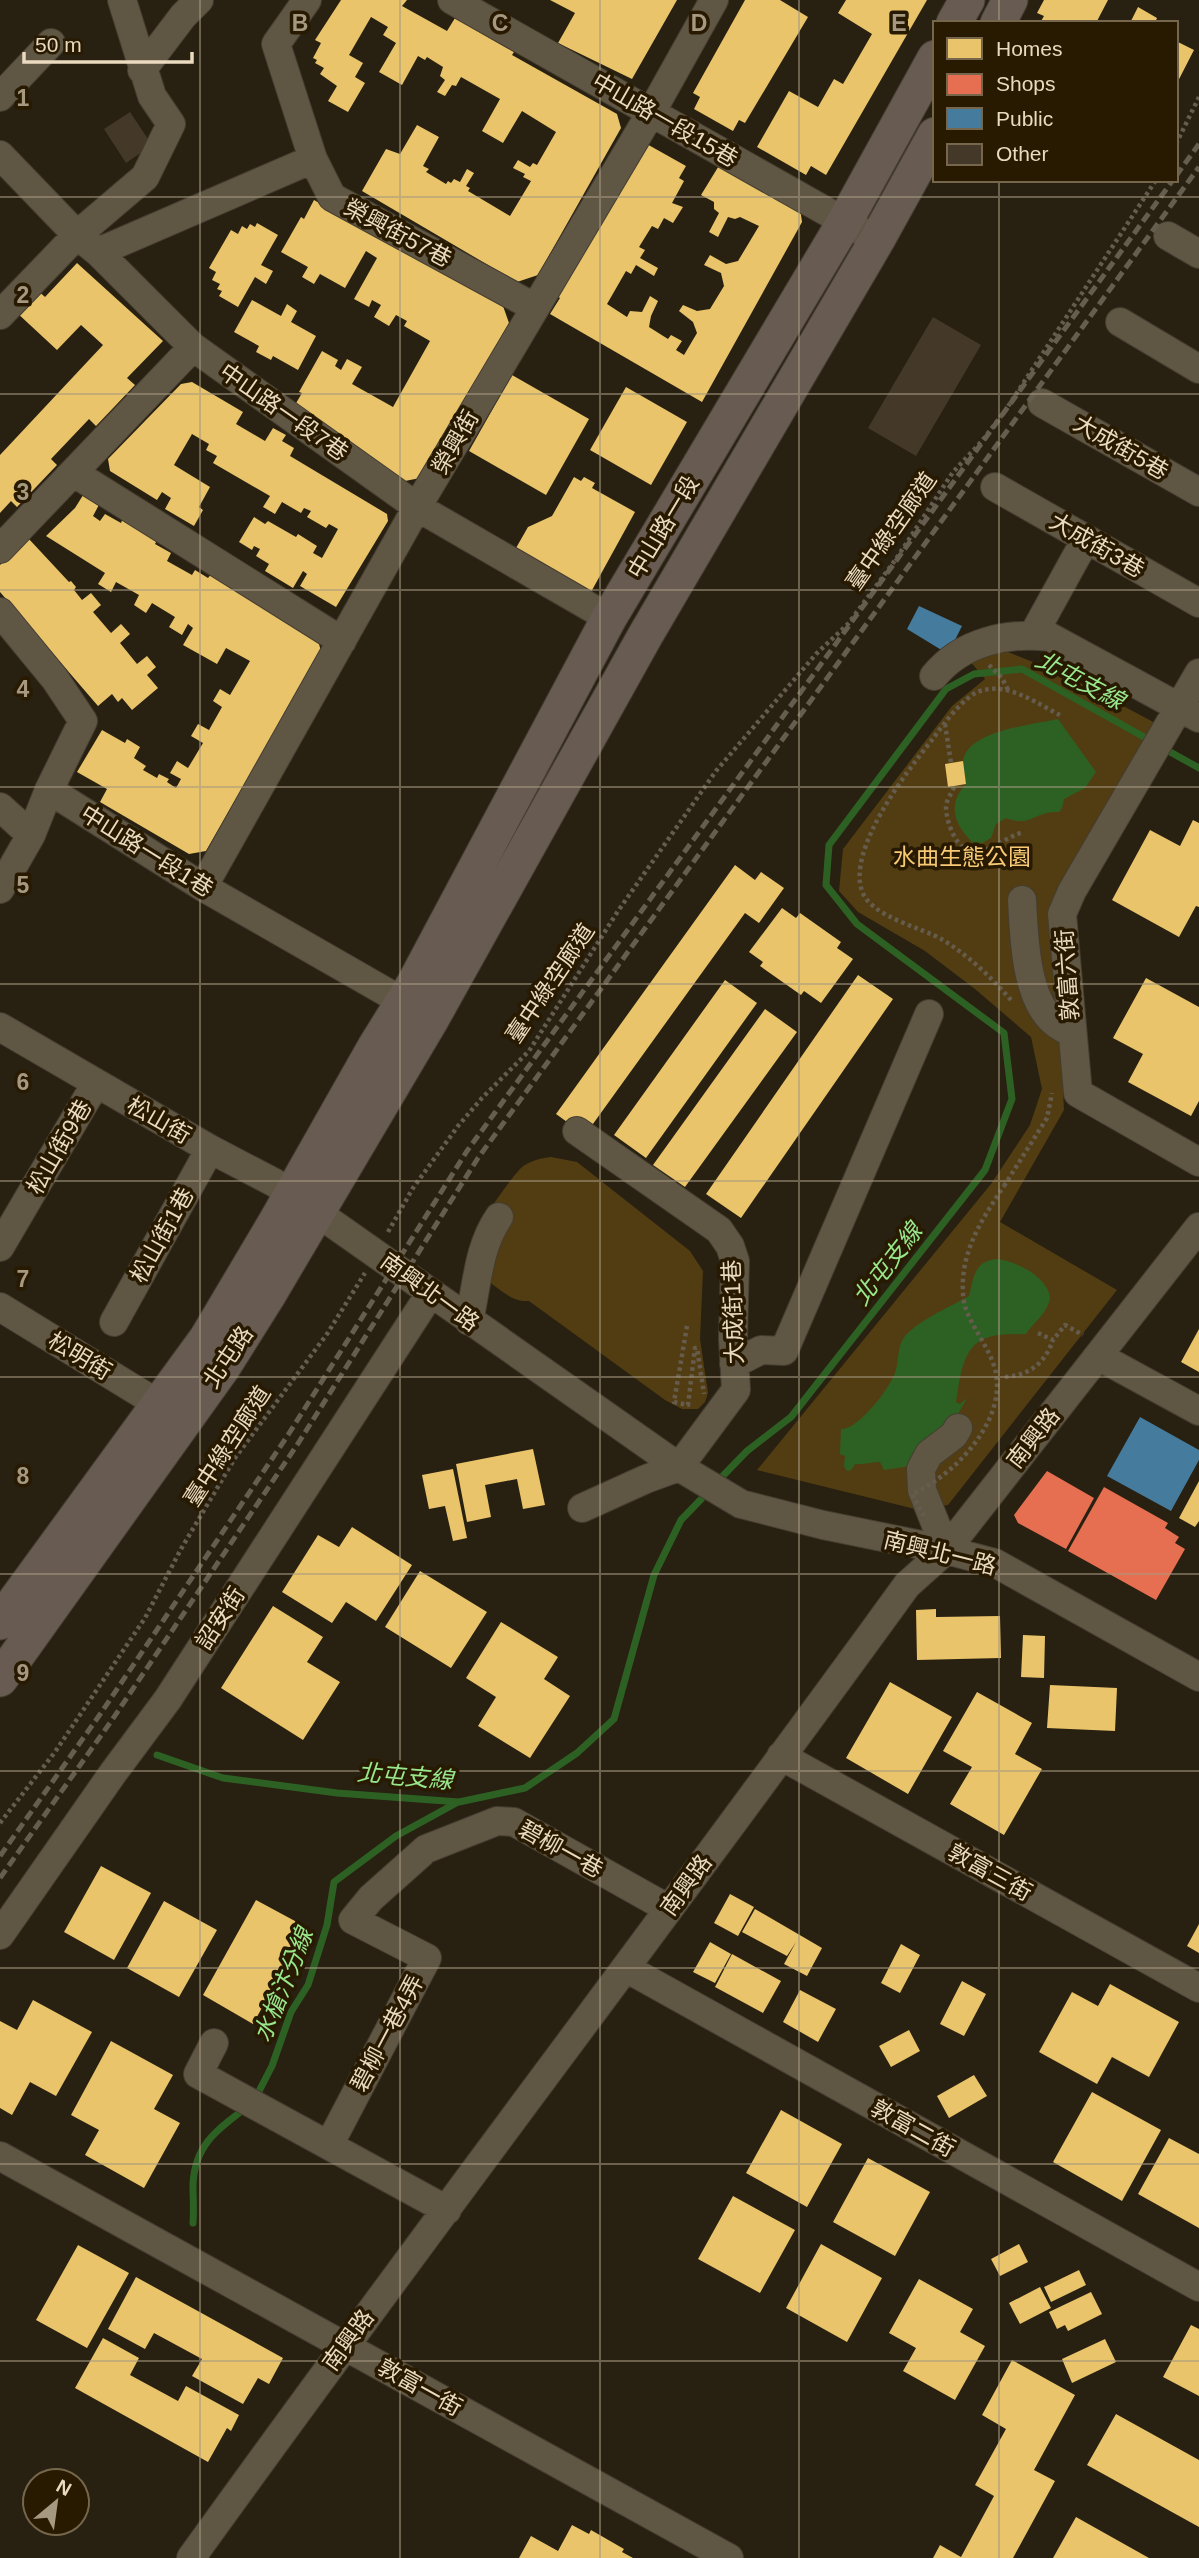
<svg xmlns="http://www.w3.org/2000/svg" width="1199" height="2558" viewBox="0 0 1199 2558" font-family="Arial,'Noto Sans TC',sans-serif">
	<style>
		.green { fill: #523d12 }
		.water { fill: #2d6123 }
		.homes { fill: #e9c46a }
		.shops { fill: #e76f51 }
		.public { fill: #457b9d }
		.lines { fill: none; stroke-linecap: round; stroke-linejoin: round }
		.stream { stroke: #2d6123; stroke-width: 7 }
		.building { fill: #443929 }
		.minor-casing { stroke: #443d30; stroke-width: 30 }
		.major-casing { stroke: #443d30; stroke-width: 37 }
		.path { stroke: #655c4d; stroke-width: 4.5; stroke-dasharray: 3.5 3.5; stroke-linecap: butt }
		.minor { stroke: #605644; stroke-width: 28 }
		.major { stroke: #685b52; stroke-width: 35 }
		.rail { stroke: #655d4d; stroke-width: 5; stroke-dasharray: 10 5; stroke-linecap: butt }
		.path-bridge { stroke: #655c4d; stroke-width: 4.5; stroke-dasharray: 3.5 3.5; stroke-linecap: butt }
		.grid { fill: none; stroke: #a69982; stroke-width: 2; stroke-opacity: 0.55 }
		.labels { text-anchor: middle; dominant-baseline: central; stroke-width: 7; stroke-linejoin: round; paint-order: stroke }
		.street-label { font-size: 23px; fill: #eadabf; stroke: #281a00 }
		.park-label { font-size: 23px; fill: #f9ca75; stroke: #281a00 }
		.water-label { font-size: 24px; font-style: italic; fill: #98e78c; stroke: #281a00 }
		.grid-label { font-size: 23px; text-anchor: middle; font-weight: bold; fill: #a69982; stroke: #281a00; stroke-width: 7; stroke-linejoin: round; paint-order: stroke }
	</style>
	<rect width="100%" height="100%" fill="#282011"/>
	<path class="green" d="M985,643L1061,673L1159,725L1054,897L1064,1110L1000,1222L1117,1290L948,1505L915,1509L757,1470L991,1184L1030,1125L1042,1089L1031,1037L975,989L925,951L858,912L839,891L843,849L952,706L985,679L963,653Z
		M551,1157L577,1162L690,1251L703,1271L700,1339L708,1393L705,1402L698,1409H682L665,1400L529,1301C515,1302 507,1295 496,1287C483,1278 469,1266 469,1249C470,1235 510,1179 521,1168C529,1161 541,1158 551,1157Z"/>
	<path class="water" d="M1058,719L1096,772L1085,788L1064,799L1062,808L1059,812C1033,811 1032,828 1006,818L996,824L991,838L982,843L972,842C954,824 947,804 966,784C965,778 962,769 963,762C966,730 1033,725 1058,719Z
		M997,1259C1016,1261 1048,1277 1050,1298C1046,1316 1034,1321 1026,1334C1013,1335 999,1333 986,1338C961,1347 960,1380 956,1402L960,1404L967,1398L953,1423L916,1465L884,1470L880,1462C871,1462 865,1465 855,1464L851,1470L847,1471L844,1466L845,1456L840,1454L841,1429C857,1431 890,1388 895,1373C900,1358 896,1343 909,1332C927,1316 948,1308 969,1296C974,1277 974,1261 997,1259Z"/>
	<path class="homes" d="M341,0H407L402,6L447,31L455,18L514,52L512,55L617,114L621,128L538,275L517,282L362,191L386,149L400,154L417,125L439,137L423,166L429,169L426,172L446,184L448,181L451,183L454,179L460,182L467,169L474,173L466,186L470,188L468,191L510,216L531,181L523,177L525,174L513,168L518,160L530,167L533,163L537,165L556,132L522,111L503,143L482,131L500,99L461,77L456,86L452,85L445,96L437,92L445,80L440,76L443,67L427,57L425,60L418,56L402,85L379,72L396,43L383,35L388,27L371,17L349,55L363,63L355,77L365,83L348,112L328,101L337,86L320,74L324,68L315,63L317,60L313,58L321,43L315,40Z
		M550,0H677L632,79L558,43L575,13Z
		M745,0H780L808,17L745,123L739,120L733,131L694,109L700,97L693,93Z
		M846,0H927L826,175L811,166L806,175L757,147L789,91L818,107L834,79L843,84L872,34L838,13Z
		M1044,0H1108L1096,23H1040L1044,16L1037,13Z
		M1138,7L1157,18L1155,23H1130Z
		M1176,41L1194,50L1176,85Z
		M645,143L686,166L679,178L684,181L672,203L683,207L673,223L664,218L658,229L652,226L639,247L645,250L640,258L658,268L654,276L636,265L631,274L626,271L607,304L627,317L630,311L642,312L650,296L658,301L651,316L649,327L668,339L671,335L682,341L676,350L684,355L697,333L693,322L679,311L683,305L697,311L710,309L724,286L721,273L704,265L710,255L726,264L738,261L759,226L740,217L735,219L728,217L718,237L709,232L719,213L714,209V202L701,195L720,164L800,208L802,222L702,402L550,314L560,298L554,293Z
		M314,200L503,306L509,323L420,478L405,481L292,410L302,393L299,392L322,351L338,360L335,366L341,370L347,359L362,367L352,384L393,407L430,341L404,326L407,321L396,315L389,326L374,317L381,305L372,300L369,307L354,299L377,258L366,251L345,288L320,274L314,284L302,277L308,267L281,252L301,217L304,219Z
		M257,223L278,235L261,265L273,271L266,284L255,277L238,307L219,296L222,291L217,289L220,284L212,280L216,272L209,268L231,230L238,234L242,226L247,229L250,224L255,227Z
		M77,263L163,341L127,378L135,385L96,426L89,419L51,459L57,465L17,507L11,501L0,513V455L103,345L81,325L57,350L15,311L36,289L45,297Z
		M252,300L281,316L287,304L297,311L291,322L316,336L298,370L273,356L271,360L256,352L259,346L234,332Z
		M512,375L589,419L546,495L469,451Z
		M192,382L243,412L236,424L265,441L273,428L286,435L282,441L294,448L290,456L387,514L388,521L336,607L300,586L307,574L303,571L293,588L265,571L269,564L256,556L260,549L254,546L252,550L239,542L254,517L265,524L268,521L296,537L298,534L317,546L313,553L322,558L338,529L329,524L326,528L307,517L311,511L304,508L301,513L282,502L275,514L263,507L270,496L213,463L217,456L206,450L209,444L192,434L174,465L210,487L199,507L203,510L194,526L165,509L171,498L162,492L157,500L110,471L108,459L181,384Z
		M626,387L687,422L651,485L590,450Z
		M574,477L581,481L584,477L595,483L592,488L635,512L591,592L516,548L528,527L552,516Z
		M85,492L101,501L93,516L100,521L105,514L121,523L123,518L158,538L155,544L171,553L167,561L192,575L195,570L208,578L212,573L316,634L321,651L206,851L189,854L100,802L107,789L77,772L102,730L125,743L127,739L140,747L134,758L146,766L143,770L157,778L159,774L169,779L167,782L176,788L181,779L170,773L177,761L188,768L203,743L191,736L198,724L209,730L222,707L213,701L220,689L230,695L250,661L226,648L217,664L183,645L193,628L188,624L182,635L169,627L175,617L152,603L146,613L134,605L139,595L116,582L111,592L98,584L105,573L46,536L75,508Z
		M28,538L69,582L71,581L76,587L74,590L82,600L91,593L101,605L93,612L111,633L121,624L130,634L120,643L137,664L147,656L156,667L147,675L158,688L132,710L122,698L118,702L112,694L98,706L0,592V565Z
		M963,761L966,784L948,787L945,764Z
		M1193,820L1199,823V907L1196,906L1179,937L1112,900L1150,830L1180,846Z
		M735,865L755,880L761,872L784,888L759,923L745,913L585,1135L556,1114Z
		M782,908L796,918L800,913L841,942L837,948L853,959L821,1003L804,991L801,995L760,966L763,962L749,952Z
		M858,975L893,999L741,1218L706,1194Z
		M1146,978L1199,1007V1101L1191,1116L1128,1082L1143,1054L1113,1038Z
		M725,980L757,1003L646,1158L614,1135Z
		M765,1009L797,1032L685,1187L653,1165Z
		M1199,1329V1372L1181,1362Z
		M533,1449L545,1505L523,1509L517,1479L485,1485L491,1517L467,1522L456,1464Z
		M453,1469L467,1538L453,1541L445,1506L429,1509L422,1475Z
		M1199,1481V1521L1195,1527L1179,1518Z
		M352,1527L412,1565L376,1621L346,1602L332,1623L282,1592L318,1535L339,1547Z
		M420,1571L487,1612L451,1668L385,1627Z
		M273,1606L323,1637L307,1662L340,1682L303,1740L221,1688Z
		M936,1609V1617L1000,1616L1001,1658L917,1660L916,1610Z
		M501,1622L558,1657L544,1679L570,1696L530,1758L478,1726L496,1697L466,1678Z
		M1023,1635L1045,1636L1044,1678L1021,1677Z
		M890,1682L952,1717L908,1794L846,1758Z
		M1050,1685L1117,1688L1115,1731L1047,1728Z
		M977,1692L1032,1723L1015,1754L1042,1769L1004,1835L950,1804L972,1767L943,1751Z
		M101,1866L151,1893L114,1960L64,1932Z
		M730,1894L754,1907L738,1936L714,1923Z
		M256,1900L306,1927L253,2024L203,1995Z
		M164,1901L217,1930L179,1997L127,1968Z
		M755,1909L822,1948L807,1976L784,1964L796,1942L787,1956L742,1932Z
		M1199,1924V1953L1187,1946Z
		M710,1942L731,1954L715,1983L693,1972Z
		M901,1944L920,1955L900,1993L881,1983Z
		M732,1954L781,1981L763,2013L715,1987Z
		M962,1981L986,1994L964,2036L940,2024Z
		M1110,1984L1179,2022L1149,2077L1112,2057L1097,2084L1039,2052L1072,1992L1098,2006Z
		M800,1990L836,2009L818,2042L783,2022Z
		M33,2000L92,2032L56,2096L30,2082L12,2115L0,2108V2021L17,2030Z
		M909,2030L920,2051L891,2067L879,2046Z
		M111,2041L173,2075L154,2109L180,2123L144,2188L85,2155L99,2130L71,2115Z
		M974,2075L987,2096L949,2118L937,2096Z
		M1092,2092L1161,2130L1122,2201L1053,2162Z
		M781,2110L842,2144L807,2207L746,2173Z
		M1169,2138L1199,2154V2228L1138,2194Z
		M868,2158L930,2192L895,2256L833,2222Z
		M733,2196L795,2230L760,2293L698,2259Z
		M821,2244L882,2278L847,2342L786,2308Z
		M1019,2244L1028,2262L1000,2276L991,2259Z
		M78,2245L129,2273L87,2348L36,2320Z
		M1079,2270L1086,2285L1051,2302L1044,2287Z
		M136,2277L283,2358L269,2384L258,2378L243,2404L192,2376L202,2359L154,2333L145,2349L108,2329Z
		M919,2279L973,2309L960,2332L985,2346L955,2400L903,2371L916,2348L889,2333Z
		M1040,2287L1051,2308L1020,2324L1009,2303Z
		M1091,2292L1102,2314L1068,2331L1065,2325L1057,2329L1049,2312Z
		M1191,2325L1199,2329V2396L1163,2377Z
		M103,2338L139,2358L130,2375L178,2401L186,2386L239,2415L231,2431L227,2428L208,2462L75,2388Z
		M1105,2339L1116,2362L1072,2383L1062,2359Z
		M1012,2360L1075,2395L1034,2470L1055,2481L1013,2558H933L940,2545L961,2557L994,2496L975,2485L1006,2429L982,2415Z
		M1116,2414L1199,2460V2527L1087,2465Z
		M1076,2517L1149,2558H1053Z
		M572,2525L589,2534L591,2530L624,2549L622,2552L633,2558H519L531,2536L558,2551Z"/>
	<path class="shops" d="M1047,1471L1094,1498L1066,1549L1018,1523L1014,1515Z
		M1104,1487L1168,1523L1165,1528L1179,1537L1175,1543L1185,1549L1156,1600L1068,1551Z"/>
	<path class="public" d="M919,606L962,626L948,654L907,629Z
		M1140,1417L1199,1450V1460L1171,1511L1107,1476Z"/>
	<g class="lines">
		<path class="stream" d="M1163,748L1199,768
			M716,1483L747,1451L791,1417L985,1170L1012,1099L1004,1033L857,924L826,885L829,845L946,689L974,674L1022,669L1153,742
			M157,1755L223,1778L337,1793L459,1802L525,1788L577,1753L614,1719L654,1575L681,1520L708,1492
			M255,2099L272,2066L291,2012L308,1985L327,1925L334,1882L396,1836L458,1802
			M193,2223C194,2210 193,2197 193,2184C195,2144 218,2129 247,2107"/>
	</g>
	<path class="building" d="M130,112L152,145L126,163L104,129Z
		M933,317L981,345L916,456L868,428Z"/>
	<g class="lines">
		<defs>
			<path id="minor" d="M307,0L276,44L313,159L332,197L534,307
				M452,0L877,240
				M142,70L183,16L199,0
				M0,97L51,43
				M0,155L77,235L98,252L193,347L417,507L609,618
				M1168,236L1199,254
				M98,252L313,159
				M0,315L77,235L145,177L171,124L152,96L122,0
				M1120,322L1199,369
				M1042,403L1199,492
				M74,473L342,641
				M995,487L1199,603
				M0,549L193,347
				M0,612L55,679L83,721L49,790L31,835L0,889
				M1033,635L1086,539
				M1199,673L1072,891L1062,914L1078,1093L1199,1162
				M934,676C963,641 1008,632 1050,637L1199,718
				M49,790L203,887L421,1012
				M0,807L31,835
				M203,887L417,507L652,111L714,0
				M1022,900C1024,934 1025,997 1053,1021C1058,1026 1065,1029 1071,1033
				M0,1027L210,1149L275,1183L679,1467L741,1504L823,1525L946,1550L995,1563L1199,1677
				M577,1131L719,1230L730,1246L735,1261L733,1339L736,1390L679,1467
				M0,1247L96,1083
				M0,1307L160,1405
				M469,1321C477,1286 478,1247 499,1217
				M114,1322L210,1149
				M1098,1356L1199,1411
				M734,1364L761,1350L784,1351L929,1014
				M582,1508L646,1479L679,1467
				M946,1550L922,1490L921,1469L929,1454L954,1435L958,1428
				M781,1756L1199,1988
				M0,1935L113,1773L168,1699L430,1294
				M626,1968L1199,2287
				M214,2043L198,2074L447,2210
				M329,2145L427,1958L353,1920L371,1898L426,1849L497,1821L514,1822L669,1909
				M0,2156L729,2558
				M191,2558C426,2231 671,1911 907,1585L946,1550L1199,1227"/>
			<path id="major" d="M954,23L967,0
				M998,23L1010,0
				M0,1622L207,1338L277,1220L375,1047L414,984L609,618L844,223L935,58
				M0,1679L223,1367L267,1297L432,1018L645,636L877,240L935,135"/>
		</defs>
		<use href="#minor" class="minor-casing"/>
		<use href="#major" class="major-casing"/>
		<path class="path" d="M1176,144L1199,97
			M989,665L1002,678L1008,690
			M945,724L951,763
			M954,787C952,793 946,800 946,807C946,823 958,855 978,852C994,849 1008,836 1024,832
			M1011,1000C991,977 969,956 943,940C921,927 871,917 862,891C847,849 907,771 932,740C942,726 964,696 980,691C1008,682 1036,703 1060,715
			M1004,1186L1047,1118L1052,1093
			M388,1232L413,1188L458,1126L482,1098L529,1051L618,911L716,771L816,654L848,624L896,559L953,472L982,441L1005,411L1156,180
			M687,1326L674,1402L688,1405L695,1348H697L704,1394
			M1038,1333L1053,1340L1065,1325L1083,1335
			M1005,1377C1030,1375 1045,1363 1053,1340
			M0,1823L55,1752L145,1618L181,1549L235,1458L327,1334L365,1273"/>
		<use href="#minor" class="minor"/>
		<use href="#major" class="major"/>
		<path class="rail" d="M1176,176L1199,144
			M0,1856L101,1713L288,1435L467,1151L1173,180
			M0,1878L112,1720L299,1442L478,1158L1199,167"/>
		<path class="path-bridge" d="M924,1516L912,1494C956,1475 1013,1415 993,1363C985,1340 964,1318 963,1294C960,1252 982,1219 1004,1186"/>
	</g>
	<path class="grid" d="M200,0V2558M400,0V2558M600,0V2558M799,0V2558M999,0V23M999,180V2558M0,197H1199M0,394H1199M0,590H1199M0,787H1199M0,984H1199M0,1181H1199M0,1377H1199M0,1574H1199M0,1771H1199M0,1968H1199M0,2164H1199M0,2361H1199"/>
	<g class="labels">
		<g class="street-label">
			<text transform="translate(665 120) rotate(30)">中山路一段15巷</text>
			<text transform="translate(398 233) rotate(28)">榮興街57巷</text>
			<text transform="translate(284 412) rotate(35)">中山路一段7巷</text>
			<text transform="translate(455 442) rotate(-60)">榮興街</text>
			<text transform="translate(1121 447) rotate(30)">大成街5巷</text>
			<text transform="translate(663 527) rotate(-59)">中山路一段</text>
			<text transform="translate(891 531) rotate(-55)">臺中綠空廊道</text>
			<text transform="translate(1097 545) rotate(30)">大成街3巷</text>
			<text transform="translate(147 851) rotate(32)">中山路一段1巷</text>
			<text transform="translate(1067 975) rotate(-94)">敦富六街</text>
			<text transform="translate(550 983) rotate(-56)">臺中綠空廊道</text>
			<text transform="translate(159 1120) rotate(30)">松山街</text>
			<text transform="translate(59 1147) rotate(-60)">松山街9巷</text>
			<text transform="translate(162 1235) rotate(-61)">松山街1巷</text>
			<text transform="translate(430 1292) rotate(36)">南興北一路</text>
			<text transform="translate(733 1312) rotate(-92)">大成街1巷</text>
			<text transform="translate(80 1356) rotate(31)">松明街</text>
			<text transform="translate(228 1357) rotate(-56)">北屯路</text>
			<text transform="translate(1033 1438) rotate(-52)">南興路</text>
			<text transform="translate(227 1446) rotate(-57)">臺中綠空廊道</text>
			<text transform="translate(940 1553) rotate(14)">南興北一路</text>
			<text transform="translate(220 1618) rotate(-57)">詔安街</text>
			<text transform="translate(561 1849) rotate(29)">碧柳一巷</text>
			<text transform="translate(990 1872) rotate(29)">敦富三街</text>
			<text transform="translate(686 1885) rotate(-54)">南興路</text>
			<text transform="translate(387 2033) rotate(-62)">碧柳一巷4弄</text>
			<text transform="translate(913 2128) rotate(29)">敦富二街</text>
			<text transform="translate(348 2340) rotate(-54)">南興路</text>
			<text transform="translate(420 2387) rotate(29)">敦富一街</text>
		</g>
		<g class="park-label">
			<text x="962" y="857">水曲生態公園</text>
		</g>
		<g class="water-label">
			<text transform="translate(1080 680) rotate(28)">北屯支線</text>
			<text transform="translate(887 1264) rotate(-52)">北屯支線</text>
			<text transform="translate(405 1776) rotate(5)">北屯支線</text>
			<text transform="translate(283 1985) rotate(-68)">水槍汴分線</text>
		</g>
	</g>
	<g class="grid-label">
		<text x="300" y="31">B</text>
		<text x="500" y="31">C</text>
		<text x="699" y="31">D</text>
		<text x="899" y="31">E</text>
		<text x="23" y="106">1</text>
		<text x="23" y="303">2</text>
		<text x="23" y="500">3</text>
		<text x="23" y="697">4</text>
		<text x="23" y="893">5</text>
		<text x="23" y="1090">6</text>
		<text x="23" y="1287">7</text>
		<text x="23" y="1484">8</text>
		<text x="23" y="1681">9</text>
	</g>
	<rect x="933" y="21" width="245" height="161" fill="#281a00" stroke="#76674c" stroke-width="2"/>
	<rect x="947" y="38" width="35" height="21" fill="#e9c46a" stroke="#76674c" stroke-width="2"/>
	<text x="996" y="56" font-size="21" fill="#eadabf">Homes</text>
	<rect x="947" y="74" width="35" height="21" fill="#e76f51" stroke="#76674c" stroke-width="2"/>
	<text x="996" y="91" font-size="21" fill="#eadabf">Shops</text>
	<rect x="947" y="108" width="35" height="21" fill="#457b9d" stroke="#76674c" stroke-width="2"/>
	<text x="996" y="126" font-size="21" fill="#eadabf">Public</text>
	<rect x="947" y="144" width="35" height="21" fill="#443929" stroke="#76674c" stroke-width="2"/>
	<text x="996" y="161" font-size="21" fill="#eadabf">Other</text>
	<g transform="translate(56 2502) rotate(29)"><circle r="33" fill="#281a00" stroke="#76674c" stroke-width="2"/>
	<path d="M0-5L12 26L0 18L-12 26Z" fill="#a69982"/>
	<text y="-10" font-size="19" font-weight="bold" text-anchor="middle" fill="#eadabf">N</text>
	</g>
	<path d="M24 52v10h168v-10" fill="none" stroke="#eadabf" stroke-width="3.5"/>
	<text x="35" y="52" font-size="21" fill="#eadabf" stroke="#281a00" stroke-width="5" paint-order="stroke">50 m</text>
</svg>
